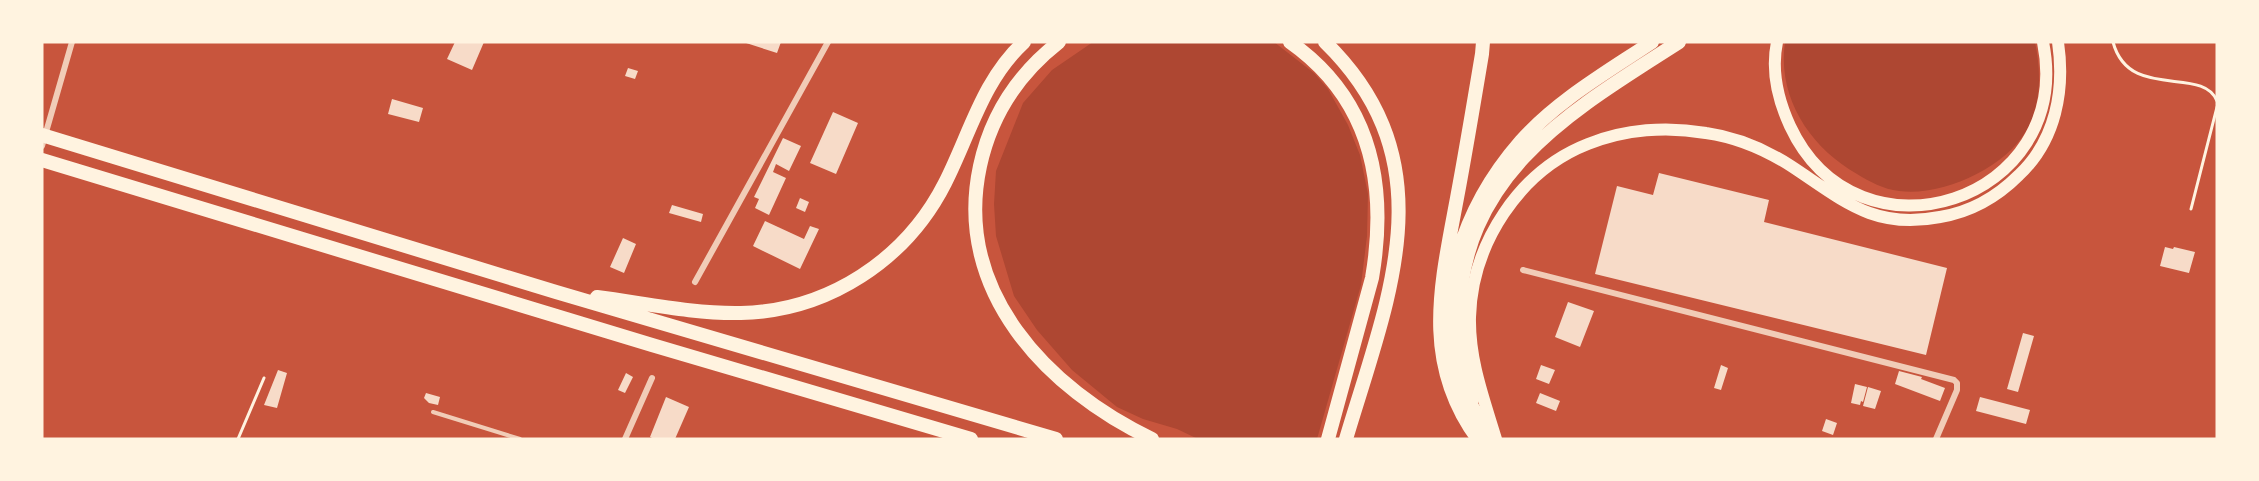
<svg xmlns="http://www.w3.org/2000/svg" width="2259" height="481" viewBox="0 0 2259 481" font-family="'Alegreya Sans',sans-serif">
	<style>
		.green { fill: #ae4732 }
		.building { fill: #f7dbc8 }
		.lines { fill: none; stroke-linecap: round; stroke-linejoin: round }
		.path { stroke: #fff3e0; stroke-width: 3 }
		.service { stroke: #f1ccb7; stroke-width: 4 }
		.minor { stroke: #f1ccb7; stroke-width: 6 }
		.trunk { stroke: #fff3e0; stroke-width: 12 }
		.motorway { stroke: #fff3e0; stroke-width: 14 }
	</style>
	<rect width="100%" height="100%" fill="#c8553d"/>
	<path class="green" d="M1093,42H1274L1314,73L1328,89L1348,125L1360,155L1368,194L1367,236L1361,285L1317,439H1198L1177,429L1143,419L1117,407L1072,370L1037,330L1014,296L996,236L994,204L996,171L1023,103L1052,70Z
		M1785,42H2035C2041,71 2042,104 2026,131C2005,168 1941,197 1899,191C1883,189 1870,182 1857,174C1810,147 1777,98 1785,42Z"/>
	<path class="building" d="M455,42H484L472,70L447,59Z
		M743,42H781L777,53Z
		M628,68L638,71L635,79L625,76Z
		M392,99L423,108L419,122L388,114Z
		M833,112L858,123L836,174L810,163Z
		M783,138L801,146L789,171L776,164L773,172L786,178L769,215L755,208L759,199L754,197Z
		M1659,173L1769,200L1764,222L1947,268L1926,355L1595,274L1617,186L1653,195Z
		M800,198L809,202L805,212L796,208Z
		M672,205L703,214L701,222L669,213Z
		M765,221L804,239L810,226L819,229L800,269L753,246Z
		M623,238L636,244L624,273L610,267Z
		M2165,247L2173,249L2174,247L2195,252L2189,273L2160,266Z
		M1568,302L1594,311L1580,347L1555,337Z
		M2023,333L2034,336L2018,392L2007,389Z
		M1541,365L1555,370L1549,384L1536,379Z
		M1721,365L1728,368L1721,390L1714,388Z
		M278,370L287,373L277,408L264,405Z
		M1899,371L1922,377L1921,379L1945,388L1940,401L1895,384Z
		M626,373L633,377L625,393L618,390Z
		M1855,384L1867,387L1863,402L1861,401L1860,405L1851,403Z
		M1868,387L1881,391L1875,409L1863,406Z
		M426,393L440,397L438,405L429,403L424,398Z
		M1540,393L1560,401L1556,411L1536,403Z
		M666,397L689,407L675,439H654L650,437Z
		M1980,397L2030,410L2026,424L1976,411Z
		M1826,419L1837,423L1833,435L1822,431Z"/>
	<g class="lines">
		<path class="path" d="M2113,42C2129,102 2203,65 2217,101
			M2191,209L2217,107
			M238,439L264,378"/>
		<path class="service" d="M433,412L520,439"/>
		<path class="minor" d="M42,146L72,42
			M1523,270L1954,380L1957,383V390L1936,439
			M695,282L828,42
			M625,439L652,378"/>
		<path class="trunk" d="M1777,42C1771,71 1778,100 1790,126C1858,272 2075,201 2043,42
			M1496,439C1484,399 1469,360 1470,317C1472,244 1519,171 1588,144C1625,129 1667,126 1706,133C1735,137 1766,150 1791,166C1843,200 1873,230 1940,217C1971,212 1997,197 2019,175C2056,140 2065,90 2058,42"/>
		<path class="motorway" d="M1059,42C1018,74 991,115 980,166C953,291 1047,389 1152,439
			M1290,42C1371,99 1388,185 1372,278L1328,439
			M1325,42C1449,163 1388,298 1346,439
			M42,135L556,292L1056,439
			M42,160L652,345L971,439
			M597,297C644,303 693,314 741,313C828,311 906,260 945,183C970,134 982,81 1024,42
			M1472,400C1468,371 1459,344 1459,315C1462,172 1573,110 1679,42
			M1478,439C1421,362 1441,284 1457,198C1466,150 1474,102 1482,54L1483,42
			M1488,439C1482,430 1479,420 1474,410C1469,401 1462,393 1458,383C1431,298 1464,206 1521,141C1558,100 1607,72 1652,42"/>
	</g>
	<rect width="2259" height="481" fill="none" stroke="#fff3e0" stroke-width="87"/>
</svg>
